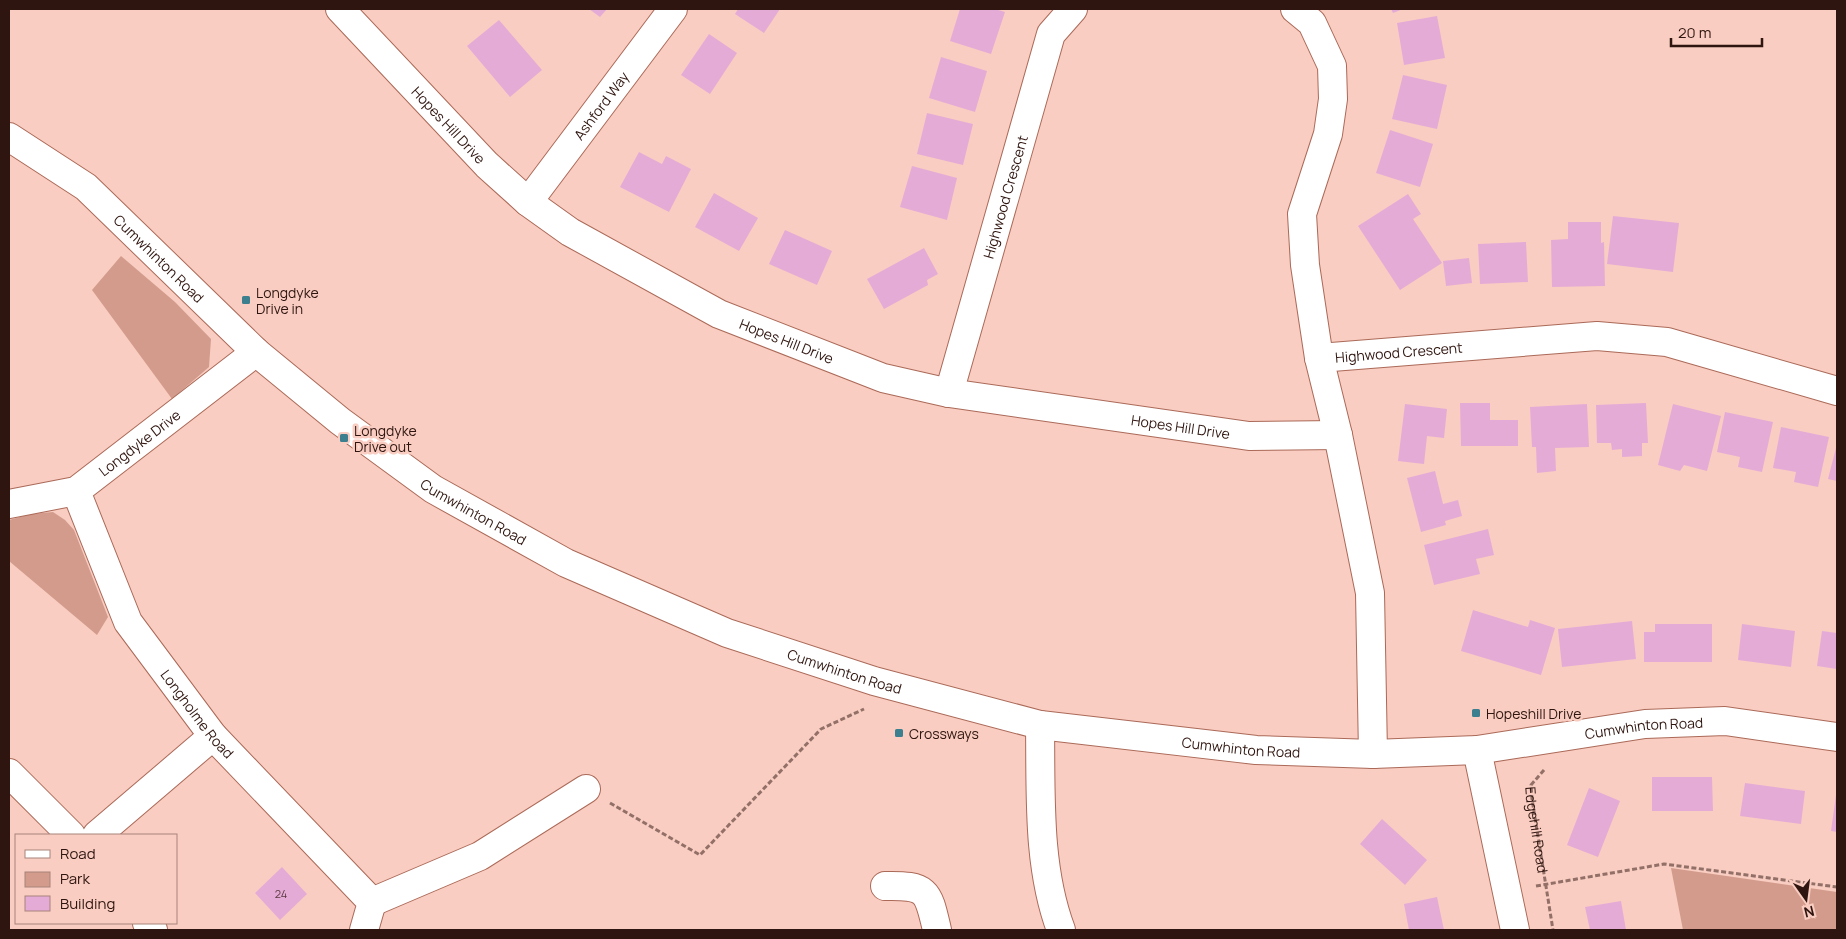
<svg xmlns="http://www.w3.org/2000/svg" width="1846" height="939" viewBox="0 0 1846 939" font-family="Manrope,sans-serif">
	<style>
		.green { fill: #d39b8c }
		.building { fill: #e5abd7 }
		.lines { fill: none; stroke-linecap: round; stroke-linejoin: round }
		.minor-casing { stroke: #ab6958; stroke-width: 30 }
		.path { stroke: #937067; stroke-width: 3; stroke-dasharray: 5 2.5; stroke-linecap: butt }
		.minor { stroke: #fff; stroke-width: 28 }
		.poi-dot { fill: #3c7f8f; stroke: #f9cdc1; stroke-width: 2 }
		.labels { text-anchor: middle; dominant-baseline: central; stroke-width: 5; stroke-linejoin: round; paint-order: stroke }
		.number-label { font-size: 11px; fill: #5c3a41 }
		.street-label { font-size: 14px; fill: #2f150f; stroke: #f9cdc1 }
		.poi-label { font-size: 14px; fill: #2f150f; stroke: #f9cdc1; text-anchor: start }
	</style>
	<rect width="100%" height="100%" fill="#f9cdc1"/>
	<path class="green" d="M121,256L175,302L211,339L209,367L172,399L92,290Z
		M53,512L65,520L74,530L108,617L97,635L9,561V520L31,514Z
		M1671,868L1837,892V930H1683Z"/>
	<path class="building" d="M589,9H607L600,17Z
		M738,9H780L764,33L735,14Z
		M960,9H995L1005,12L991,54L950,41Z
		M1391,9H1403L1393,13Z
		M1437,16L1445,58L1404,65L1397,23Z
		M499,20L542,70L510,97L467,46Z
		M709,34L737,53L710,94L681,75Z
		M941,57L987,71L975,112L929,98Z
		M1403,75L1447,85L1437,129L1392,119Z
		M927,113L973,124L963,165L917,154Z
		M1390,130L1433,144L1420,187L1376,173Z
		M639,152L662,164L666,156L691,169L669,212L620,187Z
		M912,166L957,178L947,220L900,207Z
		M714,193L758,218L739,251L695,227Z
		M1408,194L1421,214L1413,219L1442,263L1400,290L1358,226Z
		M1613,216L1679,223L1673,272L1607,264Z
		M1568,222H1601V243L1604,242L1605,286L1552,287L1551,240L1568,239Z
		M785,230L832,251L817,285L769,264Z
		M1526,242L1528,282L1480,284L1478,244Z
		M924,248L938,274L927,280L928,285L884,309L867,279Z
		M1469,258L1472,283L1446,286L1443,261Z
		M1460,403H1490V420H1518V446H1461Z
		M1646,403L1648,443H1642V456L1622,457V449L1612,450L1611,443H1597L1596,405Z
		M1405,404L1447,409L1444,438L1427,436L1424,464L1398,461Z
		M1587,404L1589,447L1555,448L1556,471L1537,473L1536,447H1532L1530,407Z
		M1673,404L1721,416L1707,471L1684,465L1680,471L1658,465Z
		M1725,412L1773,422L1762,472L1738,467L1740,457L1717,452Z
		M1781,427L1829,437L1818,487L1794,482L1796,472L1773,468Z
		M1837,444V481L1828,479Z
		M1435,471L1443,504L1458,500L1462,516L1445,521L1446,525L1421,532L1407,478Z
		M1488,529L1494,555L1476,559L1480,574L1434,585L1424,545Z
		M1473,610L1528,627L1530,620L1555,628L1541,675L1461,651Z
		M1632,621L1636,659L1562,667L1558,629Z
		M1655,624H1712V662H1644V632H1655Z
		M1742,624L1795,631L1791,667L1738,660Z
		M1822,631L1837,633V669L1817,666Z
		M1652,777H1712L1713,811H1652Z
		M1745,783L1805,791L1801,824L1740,816Z
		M1589,788L1620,801L1598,857L1567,845Z
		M1836,795H1837V832L1831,831Z
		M1382,819L1427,860L1405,885L1360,844Z
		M282,867L307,894L280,920L255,893Z
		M1437,897L1444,930H1409L1404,904Z
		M1621,901L1626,930H1590L1585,907Z"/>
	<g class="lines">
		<defs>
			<g id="minor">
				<path id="s2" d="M340,9L487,165L528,202L570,232L719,314L883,378L949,393L1249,436L1338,435"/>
				<path d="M1295,9L1312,23L1332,66L1333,99L1328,134L1302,214L1305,265L1319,358L1338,435L1370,593L1373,754"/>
				<path id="s3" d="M9,137L86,187L256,352L340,421L433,489L566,563L727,633L874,681L1040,725L1256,750L1373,754L1477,750L1645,724L1725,721L1837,737"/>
				<path id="s4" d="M528,202L673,9"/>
				<path id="s5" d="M1319,358L1597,336L1667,342L1837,391"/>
				<path id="s6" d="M949,393L1051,34L1073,9"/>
				<path id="s7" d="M76,491L128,622L213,736L372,902L364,930"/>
				<path id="s8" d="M9,504L76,491L256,352"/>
				<path d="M1040,725C1041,793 1037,866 1061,930"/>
				<path d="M1477,750L1515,930"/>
				<path d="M9,773L71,835"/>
				<path d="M97,835L213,736"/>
				<path d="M885,886C928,885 928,891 937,930"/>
				<path d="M372,902L480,856L586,789"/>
				<path d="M147,923L153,930"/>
			</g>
		</defs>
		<use href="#minor" class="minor-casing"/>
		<g class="path">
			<path id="s1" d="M1544,770L1531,785L1532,799L1553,930"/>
			<path d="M610,803L700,855L821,729L864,709"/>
			<path d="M1536,886L1664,864L1837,887"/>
		</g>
		<use href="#minor" class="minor"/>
	</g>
	<g class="poi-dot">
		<rect x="241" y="295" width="10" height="10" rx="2.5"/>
		<rect x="339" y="433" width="10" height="10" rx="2.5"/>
		<rect x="1471" y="708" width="10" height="10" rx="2.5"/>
		<rect x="894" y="728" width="10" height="10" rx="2.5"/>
	</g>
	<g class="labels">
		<g class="number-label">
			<text x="281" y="893">24</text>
		</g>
		<g class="street-label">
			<text stroke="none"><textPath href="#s4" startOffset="121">Ashford Way</textPath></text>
			<text stroke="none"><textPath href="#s2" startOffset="159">Hopes Hill Drive</textPath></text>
			<text stroke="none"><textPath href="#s6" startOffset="204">Highwood Crescent</textPath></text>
			<text stroke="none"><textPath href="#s3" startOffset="194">Cumwhinton Road</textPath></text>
			<text stroke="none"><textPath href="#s2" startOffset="564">Hopes Hill Drive</textPath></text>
			<text stroke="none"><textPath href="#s5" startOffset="80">Highwood Crescent</textPath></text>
			<text stroke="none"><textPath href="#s2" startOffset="969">Hopes Hill Drive</textPath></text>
			<text stroke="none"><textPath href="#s8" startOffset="148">Longdyke Drive</textPath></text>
			<text stroke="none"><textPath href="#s3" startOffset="599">Cumwhinton Road</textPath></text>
			<text stroke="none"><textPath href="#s3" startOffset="1004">Cumwhinton Road</textPath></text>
			<text stroke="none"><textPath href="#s7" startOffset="256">Longholme Road</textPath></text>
			<text stroke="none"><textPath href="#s3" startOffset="1814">Cumwhinton Road</textPath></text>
			<text stroke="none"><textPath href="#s3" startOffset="1409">Cumwhinton Road</textPath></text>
			<text stroke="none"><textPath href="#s1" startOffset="65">Edgehill Road</textPath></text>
		</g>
		<g class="poi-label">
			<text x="256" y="292">Longdyke<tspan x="256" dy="16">Drive in</tspan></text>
			<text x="354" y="430">Longdyke<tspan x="354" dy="16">Drive out</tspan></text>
			<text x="1486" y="713">Hopeshill Drive</text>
			<text x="909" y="733">Crossways</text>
		</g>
	</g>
	<rect width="1846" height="939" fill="none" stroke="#2f150f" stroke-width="20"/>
	<rect x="15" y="834" width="162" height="90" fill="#f9cdc1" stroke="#a8837a"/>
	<rect x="25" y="850" width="25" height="8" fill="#ffffff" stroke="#a8837a"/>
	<text x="60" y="859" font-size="15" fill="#2f150f">Road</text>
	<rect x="25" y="872" width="25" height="15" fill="#d39b8c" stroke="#a8837a"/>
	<text x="60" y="884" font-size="15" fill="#2f150f">Park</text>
	<rect x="25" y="896" width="25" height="15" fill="#e5abd7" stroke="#a8837a"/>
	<text x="60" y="909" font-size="15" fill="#2f150f">Building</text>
	<g transform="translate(1806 899) rotate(166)" stroke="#f9cdc1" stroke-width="4" paint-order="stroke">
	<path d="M0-4L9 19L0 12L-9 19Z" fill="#2f150f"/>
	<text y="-8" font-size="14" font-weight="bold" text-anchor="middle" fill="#2f150f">N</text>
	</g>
	<path d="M1671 38v8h91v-8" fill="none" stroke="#2f150f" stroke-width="2.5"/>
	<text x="1678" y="38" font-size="15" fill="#2f150f" stroke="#f9cdc1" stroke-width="4" paint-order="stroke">20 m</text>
</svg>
